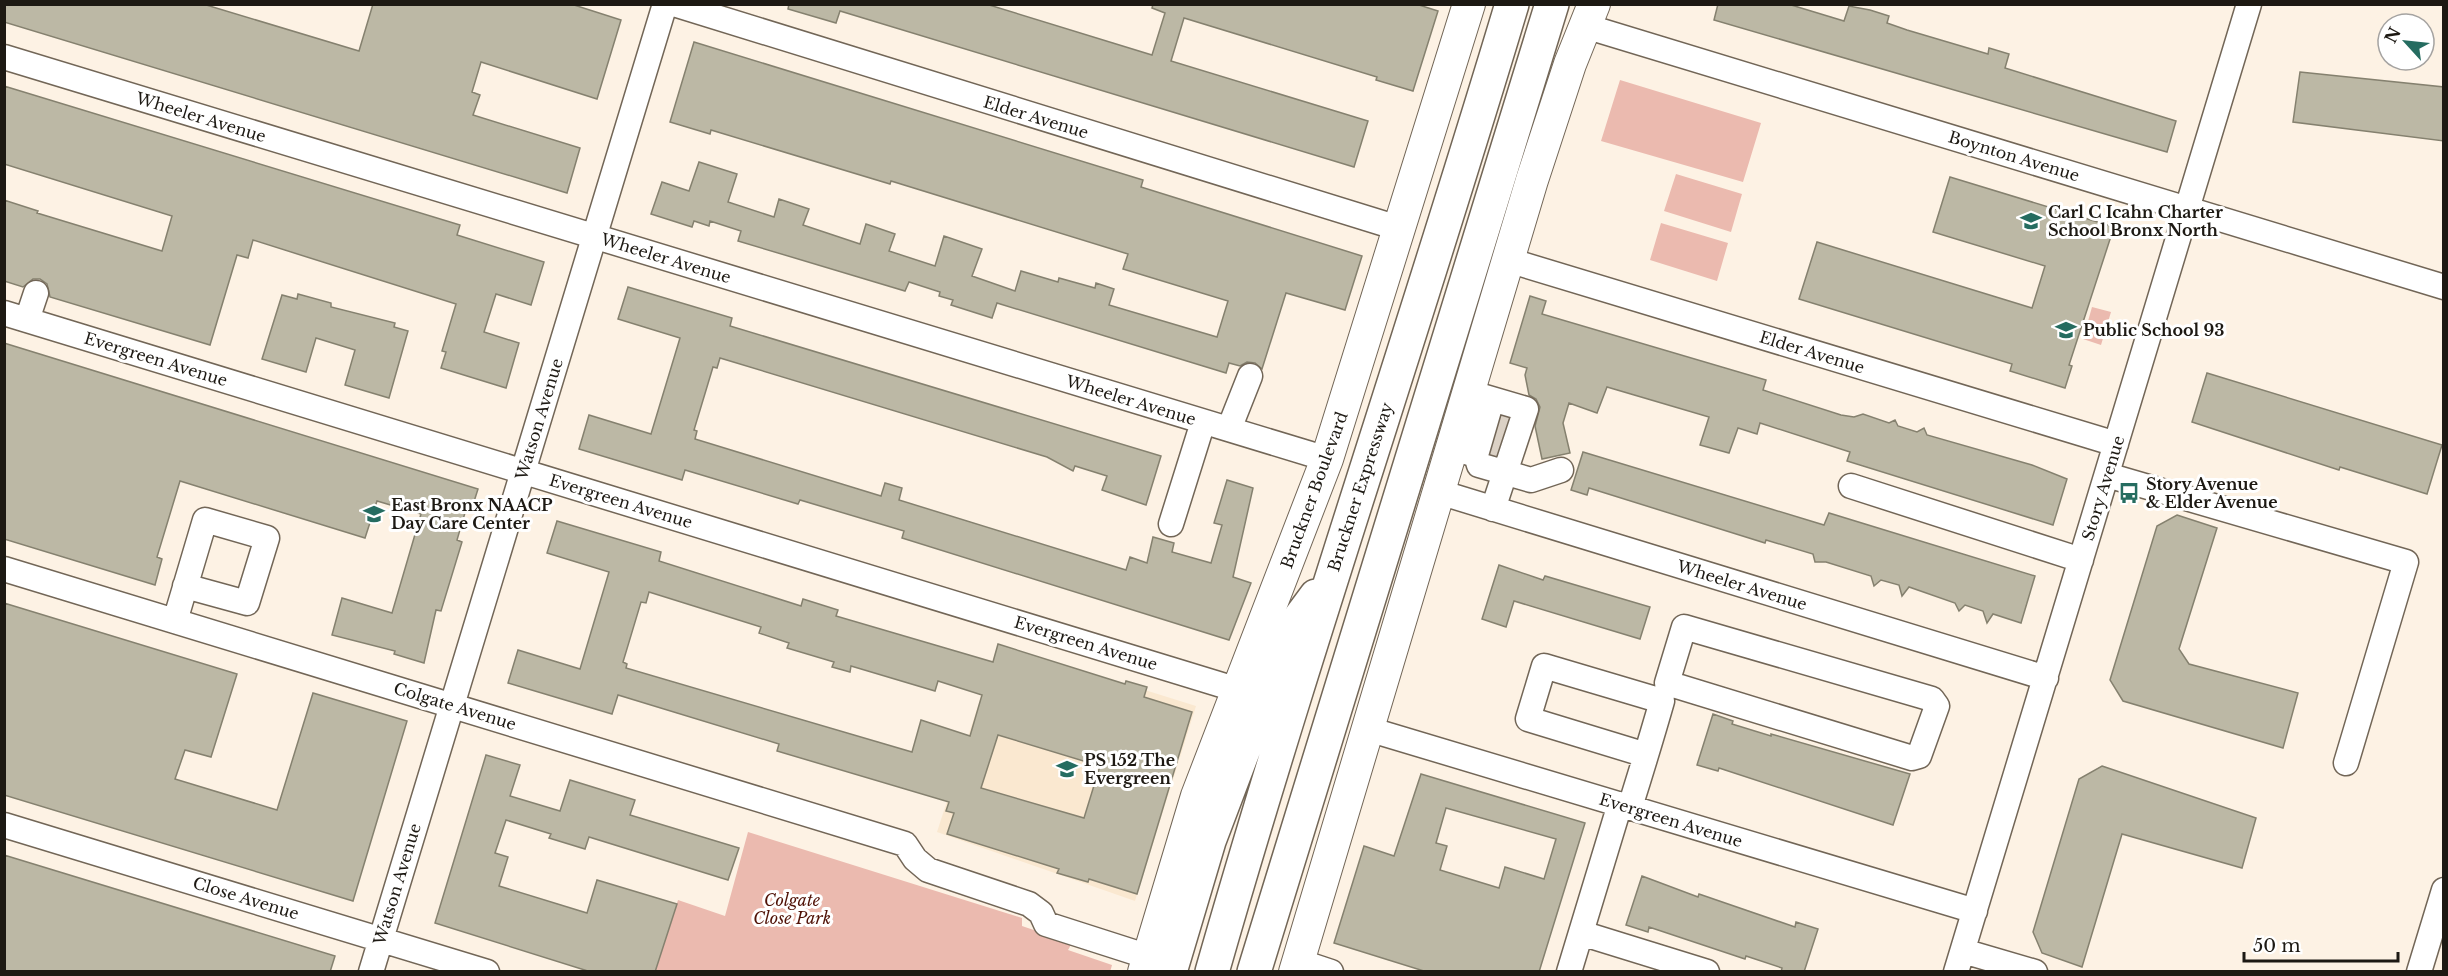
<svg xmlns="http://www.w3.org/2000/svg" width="2448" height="976" viewBox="0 0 2448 976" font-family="'Libre Baskerville',serif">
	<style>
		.built { fill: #fae8d0 }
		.green { fill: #ebbaaf }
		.building { fill: #bcb8a5; stroke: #85816f; stroke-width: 1.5; fill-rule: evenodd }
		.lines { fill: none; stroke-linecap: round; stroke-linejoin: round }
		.minor-tunnel { stroke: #dbd1c5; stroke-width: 24; stroke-dasharray: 24 12; stroke-linecap: butt }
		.minor-casing { stroke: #726657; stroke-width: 27 }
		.major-casing { stroke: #726657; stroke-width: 34 }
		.highway-casing { stroke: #726657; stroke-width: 36 }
		.minor { stroke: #fff; stroke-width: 24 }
		.major { stroke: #fff; stroke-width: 32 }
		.highway { stroke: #fff; stroke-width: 33 }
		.labels { text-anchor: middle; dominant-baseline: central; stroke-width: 6; stroke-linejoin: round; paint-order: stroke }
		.street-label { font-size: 16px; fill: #1d1913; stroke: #fff }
		.poi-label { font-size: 16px; font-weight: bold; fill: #1d1913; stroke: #fff; text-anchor: start }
		.park-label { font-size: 16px; font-style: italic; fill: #501207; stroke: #fff }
	</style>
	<rect width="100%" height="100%" fill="#fdf2e4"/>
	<path class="built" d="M998,644L1196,706L1135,901L937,832Z"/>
	<path class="green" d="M1620,80L1761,123L1743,182L1601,141Z
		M1676,174L1742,194L1731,232L1664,211Z
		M1661,223L1728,243L1717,281L1650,260Z
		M2092,307L2111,312L2101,345L2083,339Z
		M748,832L1022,918V926L1072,943L1068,950L1112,965L1110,972H655L678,900L725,916Z"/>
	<path class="building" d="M4,4H203L359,51L373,4H571L621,20L597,99L481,62L472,92L480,95L473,115L580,148L567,193L4,22Z
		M789,4H986L1152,55L1165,13L1152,8L1153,4H1416L1438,11L1413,91L1376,80L1377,77L1184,18L1171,61L1368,121L1354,167L840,11L836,23L788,9Z
		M1718,4H1788L1844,21L1849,6L1870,10L1889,16L1887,23L1907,30L1988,54L1989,48L2009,54L2005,68L2176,121L2167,152L1714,20Z
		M694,42L1143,180L1141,187L1362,256L1345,310L1286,293L1262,369L1255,363L1247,362L1240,366L1229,363L1226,373L997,303L992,318L951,305L953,300L939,296L940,292L909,282L905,291L738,241L741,231L710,221L709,226L694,221L692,227L651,214L662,182L689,191L699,162L737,174L728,202L774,217L779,199L809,209L803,225L860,244L866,224L895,234L889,251L935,266L944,236L982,249L972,276L1015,291L1021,271L1058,282L1059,278L1095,288L1096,283L1114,289L1109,305L1217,337L1228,301L1123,269L1128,254L891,181L890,184L711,130L710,134L670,122Z
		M2300,72L2444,87V141L2293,122Z
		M4,86L460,225L457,235L544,262L531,305L496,294L484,332L519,343L506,388L441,368L446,352L442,351L456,304L253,240L248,258L237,255L210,345L50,297L47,284L40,279H33L23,287L4,281V200L38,211L37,213L162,251L172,216L4,164Z
		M1950,177L2114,227L2069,365L2072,366L2065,388L2010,371L2012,364L1799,299L1817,242L2032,308L2045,266L1933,232Z
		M628,287L732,318L730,326L1161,456L1146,505L1102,490L1107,476L1075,466L1073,471L1047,457L720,358L717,368L713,367L694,430L697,431L695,439L881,496L885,483L902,488L899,500L1126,570L1130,557L1147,563L1153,537L1174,543L1172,552L1211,563L1222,525L1214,523L1227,480L1253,488L1233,577L1251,583L1229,640L902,538L904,531L800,500L798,504L685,470L682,480L579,449L589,415L651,434L680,338L618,319Z
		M298,294L331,303V307L395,323L394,327L408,331L389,398L345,385L355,350L316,338L306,372L262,359L282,295L297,299Z
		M1530,296L1546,301L1542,314L1766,380L1763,390L1841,415L1854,417L1863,414L1889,423L1895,420L1898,426L1917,432L1924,428L1927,435L2032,465L2067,479L2053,525L1847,461L1850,452L1760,423L1757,434L1738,428L1729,453L1700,445L1709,417L1607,387L1597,413L1569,403L1563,423L1570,453L1542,459L1535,426L1540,407L1536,399L1529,395L1525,375L1527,368L1510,363Z
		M4,343L478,489L472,508L467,506L457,540L462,542L441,611L436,610L424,663L394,654L395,651L332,635L342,598L392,613L421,514L377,501L365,538L180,481L157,557L162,559L155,585L4,539Z
		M2207,373L2442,445L2427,494L2340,467L2339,470L2192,422Z
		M1502,417L1508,419L1496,455L1491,454Z
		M1583,452L1824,525L1829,513L2035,576L2021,623L1993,614L1987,623L1983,611L1965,605L1959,611L1955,603L1909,587L1902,596L1899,585L1881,580L1874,586L1871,576L1826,562H1815L1813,554L1766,540L1765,543L1589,488L1587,495L1571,490Z
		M2177,515L2217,528L2179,649L2189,664L2298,693L2283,748L2123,701L2110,680L2157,526Z
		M557,521L661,552L659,561L801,606L803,599L838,610L836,616L993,662L998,644L1125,684L1126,681L1147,687L1144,697L1192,712L1137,894L1089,879L1088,882L1057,873L1059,869L947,834L954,813L946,811L949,802L777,751L779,744L618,695L612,714L508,683L518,650L580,669L609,572L547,553ZM649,592L761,627L759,633L789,643L787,648L834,662L832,667L850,672L851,666L935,691L938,681L982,695L970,736L921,720L912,752L626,668L627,664L623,662L641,602L646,603ZM998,735L1100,766L1084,818L981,788Z
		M1499,565L1543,580L1545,576L1650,607L1640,639L1514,601L1506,627L1482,619Z
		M4,603L237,674L211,757L185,750L175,779L277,810L313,693L407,721L353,901L4,795Z
		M1713,714L1733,721L1732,724L1771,736V734L1910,774L1893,825L1719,768L1718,771L1697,765Z
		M486,755L520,765L510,796L560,811L570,780L635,800L630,815L739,848L728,880L589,837L585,849L549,838L551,834L506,820L495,853L508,857L499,886L587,913L597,880L677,904L655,972H591L435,923Z
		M2102,766L2256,818L2242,868L2122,834L2082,967L2042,953L2033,932L2079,779Z
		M1421,774L1585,823L1539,972H1427L1334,943L1364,846L1394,856ZM1446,808L1556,839L1544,879L1505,867L1499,888L1440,870L1447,846L1436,843Z
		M4,855L335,956L330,972H4Z
		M1642,876L1698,897L1699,894L1795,927L1796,922L1818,929L1804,972H1781L1782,968L1746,956L1745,959L1649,927L1648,932L1626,925Z"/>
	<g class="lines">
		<path class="minor-tunnel" d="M1491,421L1509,426
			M1485,441L1502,447"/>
		<defs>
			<path id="minor" d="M674,4L1398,228
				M1585,26L2444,287
				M4,57L1327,459
				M1508,260L2116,444
				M4,313L1238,690
				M27,320L36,293
				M1468,392L1526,409L1493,509
				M1229,429L1250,376
				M1452,448L1476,455L1479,465L1531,480L1561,470
				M1476,455L1492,400
				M2107,475L2406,562L2346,763
				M1851,486L2081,560
				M1439,492L2046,678
				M1171,524L1203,422
				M4,569L905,844L915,859L928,870L1029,904L1041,913L1046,924L1149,957
				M175,621L205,520L267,538L247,603L185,586
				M1684,627L1932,699L1937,706L1919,756L1912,758L1667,683Z
				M1368,729L1975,911
				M1630,807C1641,772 1652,736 1662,701L1544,666L1528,719L1646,755
				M4,825L487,972
				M1581,933L1707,972
				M1963,951L2035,972
				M1298,961L1331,972
				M371,972L665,4
				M1569,972L1620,804
				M1956,972L2249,4
				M2419,972L2444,890"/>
			<path id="major" d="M1144,972L1197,796L1327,459L1469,4
				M1295,972L1532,180L1570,64L1594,4"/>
			<path id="highway" d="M1170,972L1209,841L1287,635L1316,596
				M1212,972C1305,647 1415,328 1512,4
				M1254,972L1552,4"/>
		</defs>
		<use href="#minor" class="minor-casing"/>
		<use href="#major" class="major-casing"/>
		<use href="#highway" class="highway-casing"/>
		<use href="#minor" class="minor"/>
		<use href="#major" class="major"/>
		<use href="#highway" class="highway"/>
	</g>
	<defs>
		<symbol id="school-bare" viewBox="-9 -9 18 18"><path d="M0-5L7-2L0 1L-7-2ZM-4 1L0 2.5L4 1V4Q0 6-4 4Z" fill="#256c60" stroke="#fff" stroke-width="2.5" paint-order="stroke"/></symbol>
		<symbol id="bus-bare" viewBox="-9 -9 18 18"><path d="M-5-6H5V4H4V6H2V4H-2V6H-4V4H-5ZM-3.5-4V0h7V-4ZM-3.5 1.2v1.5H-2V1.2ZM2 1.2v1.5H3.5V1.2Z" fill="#256c60" stroke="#fff" stroke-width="2.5" paint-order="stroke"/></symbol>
	</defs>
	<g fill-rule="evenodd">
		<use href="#school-bare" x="2016" y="206" width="30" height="30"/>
		<use href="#school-bare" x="2051" y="315" width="30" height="30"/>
		<use href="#bus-bare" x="2114" y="478" width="30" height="30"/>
		<use href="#school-bare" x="359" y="499" width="30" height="30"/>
		<use href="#school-bare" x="1052" y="754" width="30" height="30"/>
	</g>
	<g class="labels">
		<g class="street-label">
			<text transform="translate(201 117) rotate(17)">Wheeler Avenue</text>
			<text transform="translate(1036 117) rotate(17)">Elder Avenue</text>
			<text transform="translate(2014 156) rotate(17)">Boynton Avenue</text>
			<text transform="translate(666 258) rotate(17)">Wheeler Avenue</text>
			<text transform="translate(1812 352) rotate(17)">Elder Avenue</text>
			<text transform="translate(156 359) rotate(17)">Evergreen Avenue</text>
			<text transform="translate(1131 400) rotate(17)">Wheeler Avenue</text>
			<text transform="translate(539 419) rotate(-73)">Watson Avenue</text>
			<text transform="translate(1360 487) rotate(-72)">Bruckner Expressway</text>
			<text transform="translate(2103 488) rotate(-73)">Story Avenue</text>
			<text transform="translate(1314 490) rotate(-70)">Bruckner Boulevard</text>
			<text transform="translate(621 501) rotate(17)">Evergreen Avenue</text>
			<text transform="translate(1742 585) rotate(17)">Wheeler Avenue</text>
			<text transform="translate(1086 643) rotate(17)">Evergreen Avenue</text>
			<text transform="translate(455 706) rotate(17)">Colgate Avenue</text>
			<text transform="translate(1671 820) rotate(17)">Evergreen Avenue</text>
			<text transform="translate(397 884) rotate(-73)">Watson Avenue</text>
			<text transform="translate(246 898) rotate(17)">Close Avenue</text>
		</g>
		<g class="poi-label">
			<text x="2048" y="212">Carl C Icahn Charter<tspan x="2048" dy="18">School Bronx North</tspan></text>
			<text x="2083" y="330">Public School 93</text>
			<text x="2146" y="484">Story Avenue<tspan x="2146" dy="18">&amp; Elder Avenue</tspan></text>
			<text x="391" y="505">East Bronx NAACP<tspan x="391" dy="18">Day Care Center</tspan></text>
			<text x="1084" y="760">PS 152 The<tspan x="1084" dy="18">Evergreen</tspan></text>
		</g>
		<g class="park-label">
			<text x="792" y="900">Colgate<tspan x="792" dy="18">Close Park</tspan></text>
		</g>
	</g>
	<rect width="2448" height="976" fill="none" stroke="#1d1913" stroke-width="12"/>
	<g transform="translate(2406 42) rotate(297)"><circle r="28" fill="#ffffff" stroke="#a5a3a1" stroke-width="1.5"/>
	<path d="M0-4.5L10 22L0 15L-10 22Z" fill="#256c60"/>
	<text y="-9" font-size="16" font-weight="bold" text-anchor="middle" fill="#1d1913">N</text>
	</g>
	<path d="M2244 952v9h154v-9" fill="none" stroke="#1d1913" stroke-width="3"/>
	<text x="2253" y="952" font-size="18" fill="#1d1913" stroke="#ffffff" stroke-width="4.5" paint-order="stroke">50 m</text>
</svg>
